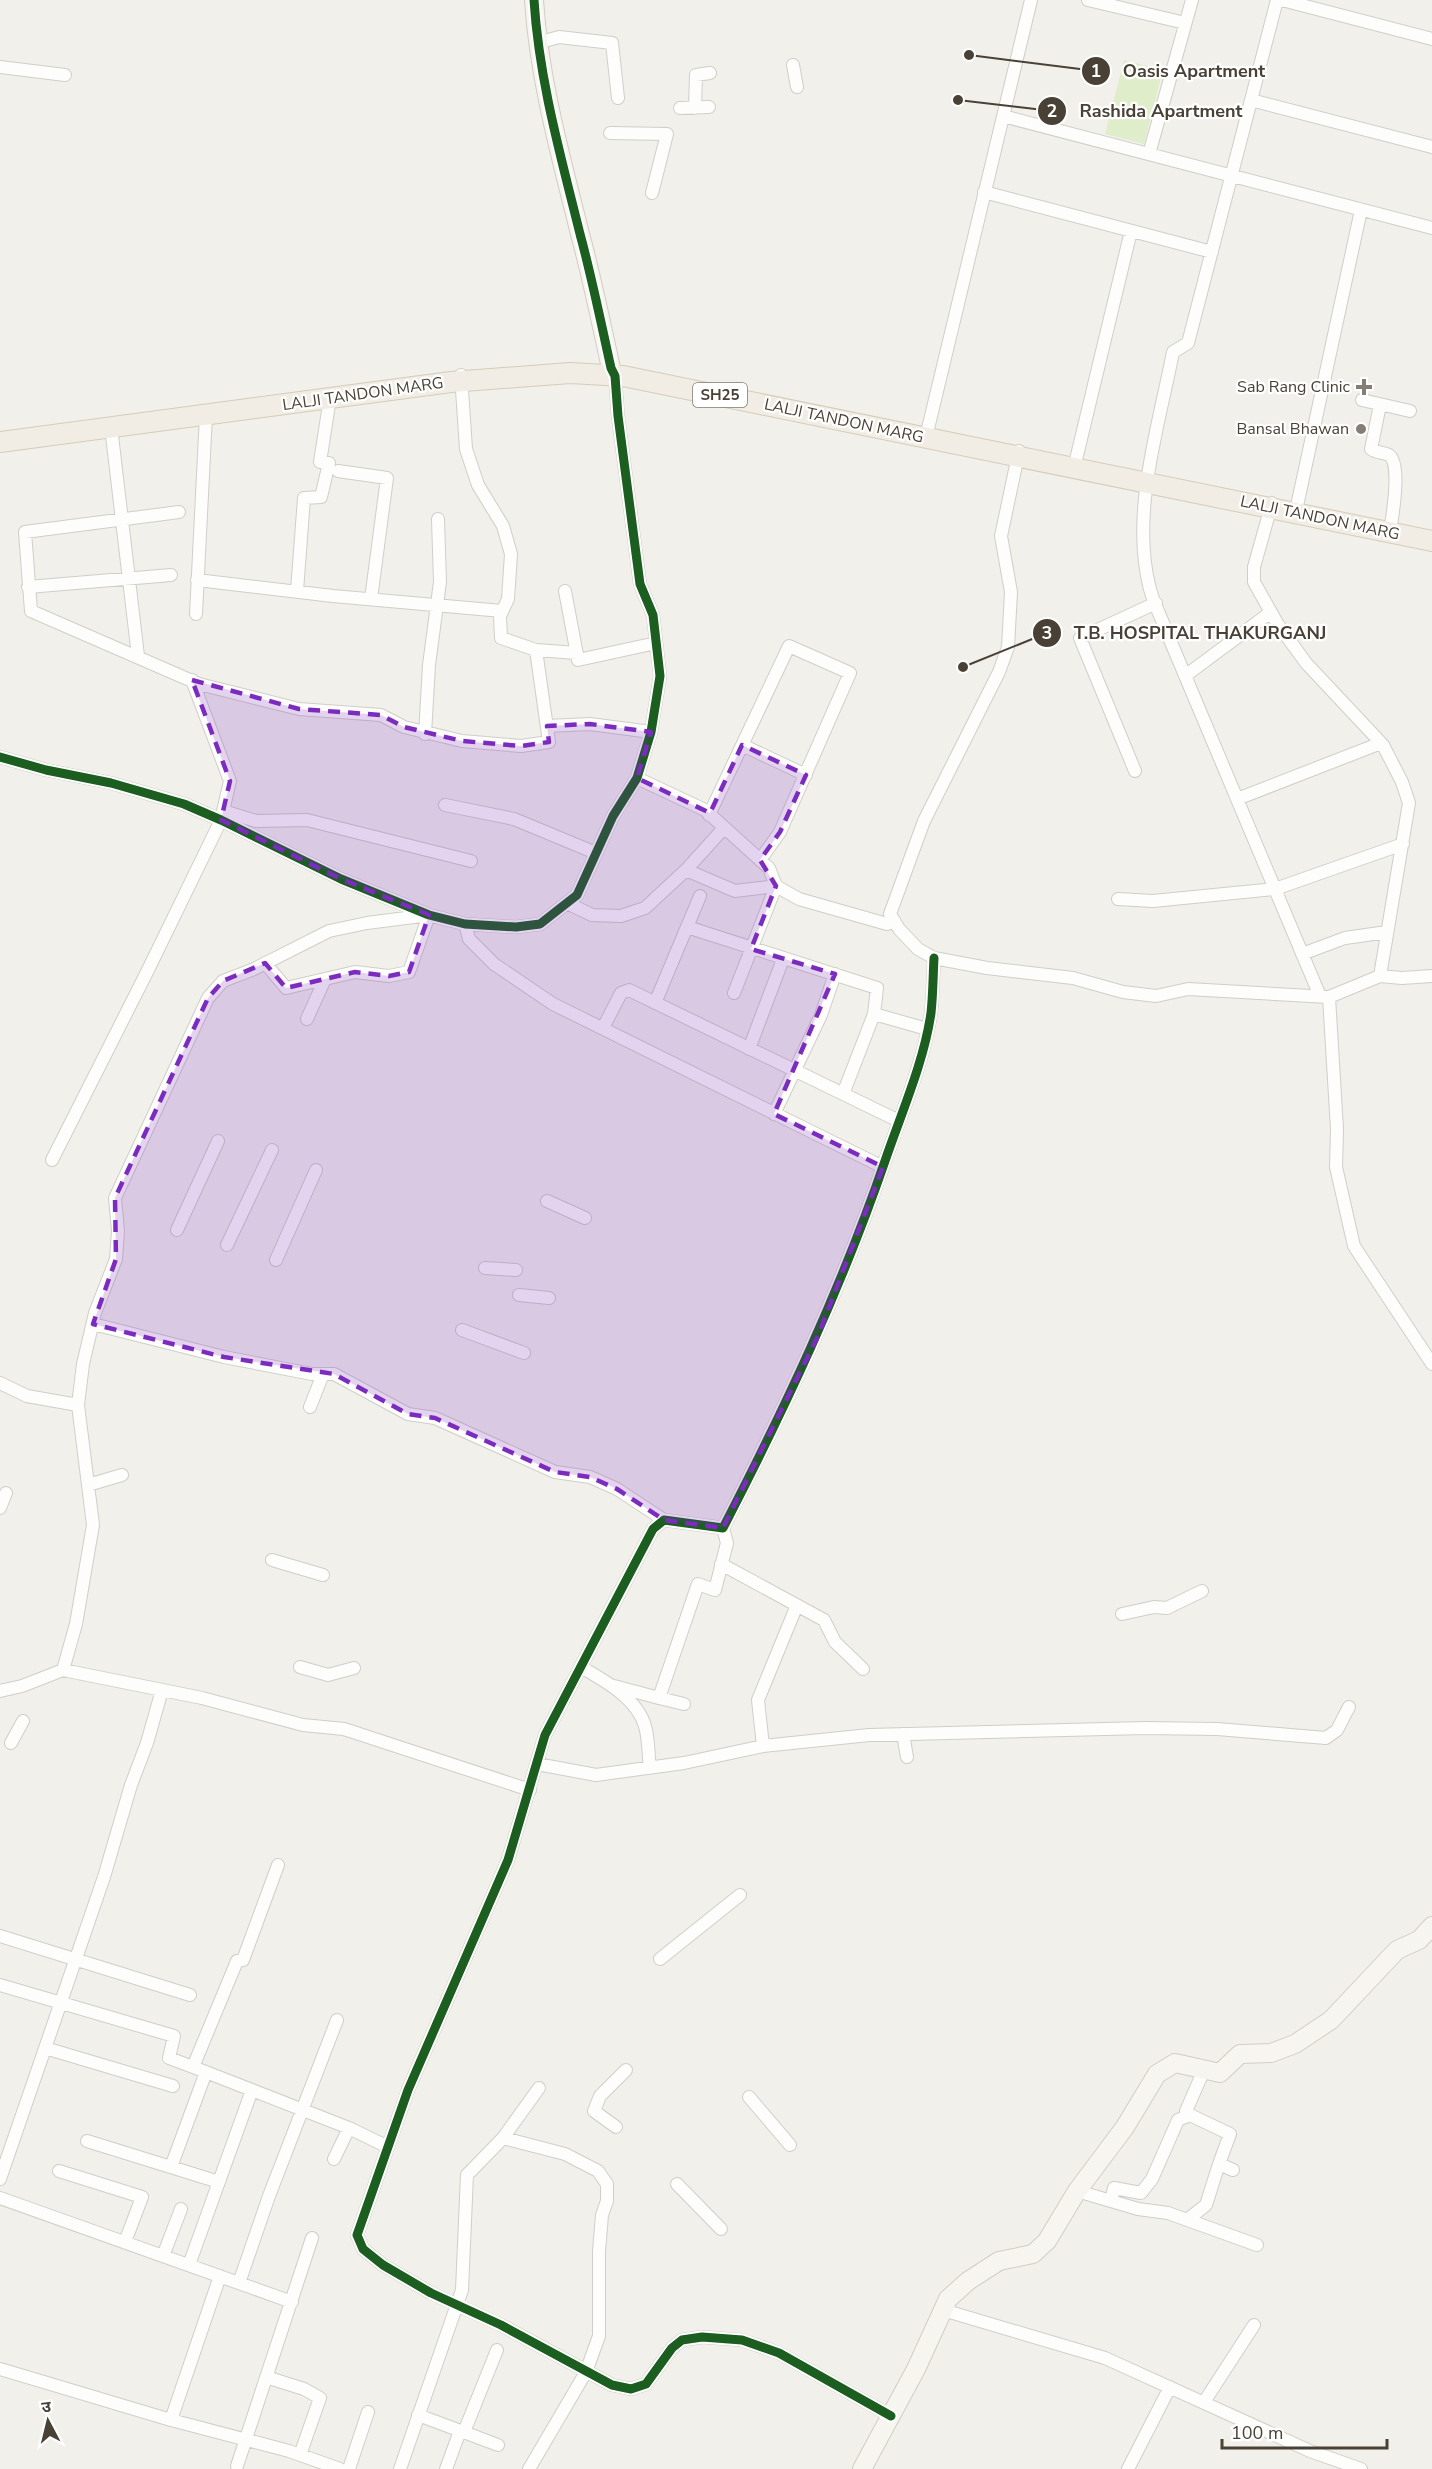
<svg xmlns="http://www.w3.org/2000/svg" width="1432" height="2469" viewBox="0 0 1432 2469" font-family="'Nunito Sans','Noto Sans Devanagari',sans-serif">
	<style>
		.green { fill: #e0edca }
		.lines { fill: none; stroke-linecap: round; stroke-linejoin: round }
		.street-casing { stroke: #d0cec8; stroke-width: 14 }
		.secondary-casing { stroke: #d2cdc2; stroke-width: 20 }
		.primary-casing { stroke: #d5ccb8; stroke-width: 22 }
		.street { stroke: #fdfdfc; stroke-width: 12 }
		.secondary { stroke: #f7f5ef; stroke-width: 18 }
		.primary { stroke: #f1ede4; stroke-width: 20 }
		.cycleway-casing { stroke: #fff; stroke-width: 13 }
		.cycleway { stroke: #1b5e20; stroke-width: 9 }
		.marked { fill: #7b2cbf; fill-opacity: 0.2; stroke: #7b2cbf; stroke-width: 4.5; stroke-dasharray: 12 8; stroke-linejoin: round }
		.poi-dot { fill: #847e75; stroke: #fff; stroke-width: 2 }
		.labels { text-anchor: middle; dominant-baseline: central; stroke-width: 4.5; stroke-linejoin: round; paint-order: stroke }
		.shield { fill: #fff; stroke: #807a72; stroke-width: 1.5 }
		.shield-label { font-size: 15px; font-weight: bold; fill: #494136 }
		.poi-label { font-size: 16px; fill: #494136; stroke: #fff; text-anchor: end }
		.street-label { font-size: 16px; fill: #494136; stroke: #fff }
		.leader { fill: none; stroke: #494136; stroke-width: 2 }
		.callout-dot { fill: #494136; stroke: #fff; stroke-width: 2 }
		.mark-label { font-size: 18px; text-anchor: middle; font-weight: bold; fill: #fff }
		.callout-label { font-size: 18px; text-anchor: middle; font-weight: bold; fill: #494136; stroke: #fff; stroke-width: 4.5; stroke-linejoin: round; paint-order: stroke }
	</style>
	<rect width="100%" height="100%" fill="#f2f0eb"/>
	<path class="green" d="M1124,60L1163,70L1144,144L1105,134Z"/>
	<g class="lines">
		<defs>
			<path id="street" d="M1088,0L1185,23
				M1277,0L1188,343L1173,352C1159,425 1131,511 1149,585C1152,600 1160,614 1165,628L1320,996
				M1282,0L1432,39
				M537,43L559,37L612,43L618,98
				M793,65L797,87
				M0,67L65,75
				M1251,100L1432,147
				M680,108L709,107
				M695,108L696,75L710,73
				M1003,116L1432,228
				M610,133L667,134L652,193
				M1149,154L1192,0
				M984,192L1212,252
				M461,375L466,449L478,485L503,526L511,554L508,599L500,616L501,638L536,650L577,653
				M1362,400L1410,411
				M1380,405L1371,449C1376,453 1383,452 1389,455C1401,463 1393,512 1391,525
				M111,427L138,656
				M926,437L1031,0
				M1019,451L1001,536L1011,592L1008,647L999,672L924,821L890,914L899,929L918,949L934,958L987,968L1073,978L1123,992L1156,996L1188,989L1329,997L1380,976L1409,803L1402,782L1383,745L1306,663L1277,623L1254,582V567L1272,503
				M1074,468L1131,231
				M338,471L387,478L371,599
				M1297,506L1361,210
				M179,512L25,532L31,611L199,684L299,709L381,715L404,727L462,741L521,746L549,742L536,650
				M197,580L333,596L502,611
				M28,587L171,575
				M297,591L304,498L321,497L329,463L320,462L330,398
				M565,591L578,660L656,643
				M196,614L206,415
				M1185,676L1271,612
				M547,726L590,724L651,732
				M425,734L429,665L440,582L438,519
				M742,745L806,775
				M0,757L46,770L111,783L184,804L221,820L341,879L429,915L465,924L516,927L540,924L577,895L613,816L637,778L651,732L660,676L653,615L640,584L618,416L615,376
				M1135,771L1080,638L1156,603
				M637,778L705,810L769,868L776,886L799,899L887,924L895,922
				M1237,799L1381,743
				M445,805L514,819L596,853
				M223,811L256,821L307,820L471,861
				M709,815L789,646L850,673L780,832L760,860
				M686,870L735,891L776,886
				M1118,899L1153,901L1275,889L1403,844
				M567,903L592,915L621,916L645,908L686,870L723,829
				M465,924L469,939L494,964L553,1004L883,1167
				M687,927L877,988L874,1014L927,1029
				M1302,954L1345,938L1387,932
				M1380,976L1402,978L1432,976
				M734,993L776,886
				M1329,997L1337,1129L1336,1167L1354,1246L1432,1364
				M655,1003L700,896
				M307,1019L325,979
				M603,1028L621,993L629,990L899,1121
				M749,1049L783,959
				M843,1094L874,1014
				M774,1114L821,1015L835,974
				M52,1160L148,970L221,820L230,781L192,680
				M547,1201L585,1218
				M177,1230L218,1141
				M227,1245L272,1150
				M276,1260L316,1170
				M485,1268L516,1270
				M519,1295L549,1298
				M93,1324L224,1357L312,1374H334L408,1414L435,1418L555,1472L590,1477L617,1489L664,1520
				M462,1330L524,1353
				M0,1383L27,1396L78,1405
				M310,1407L323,1374
				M88,1485L122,1475
				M0,1508L6,1493
				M272,1560L323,1575
				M721,1564L824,1620L835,1642L863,1669
				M1122,1614L1154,1607L1167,1608L1202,1591
				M300,1667L328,1675L354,1668
				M581,1667C605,1681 637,1698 645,1726C649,1739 648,1755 650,1768
				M63,1670L76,1624L93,1525L78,1405L83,1364L95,1313L116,1259L118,1231L115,1198L208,998L223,981L254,969L329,931L367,923L429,915L409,972L389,976L355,972L286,988L265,963
				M614,1686L659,1698
				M0,1691L22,1686L63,1670L202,1698L303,1725L344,1729L530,1790
				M684,1704L659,1698L698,1584L715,1590L727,1543L723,1528
				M903,1734L907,1757
				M11,1743L23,1721
				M763,1746L758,1700L797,1605
				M537,1764L596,1775L684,1763L763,1746L869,1735L1145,1728L1217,1729L1326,1738L1337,1730L1349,1707
				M278,1865L243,1960L237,1961L193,2067L349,2128L388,2147
				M0,1936L190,1995
				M660,1959L740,1895
				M0,1985L174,2036L169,2058L193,2067
				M45,2048L173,2086
				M1204,2070L1186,2111L1190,2115L1230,2134L1219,2164L1233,2170
				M749,2097L790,2145
				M616,2127L594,2111L600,2096L626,2070
				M503,2138L565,2154L598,2171L607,2184V2201L602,2215L599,2251V2336L586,2372L529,2469
				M87,2141L219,2182
				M334,2159L349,2128
				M171,2167L206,2072
				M59,2171L142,2197L125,2242
				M0,2179L104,1877L131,1785L147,1743L162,1690
				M677,2184L721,2229
				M1077,2191L1138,2209L1168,2213L1257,2245
				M0,2198L292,2302
				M1111,2201L1114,2188L1141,2193L1152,2179L1178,2120L1190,2115
				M1187,2220L1206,2205L1219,2164
				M163,2256L181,2209
				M189,2265L252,2090
				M239,2283L269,2196L337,2020
				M943,2310L1105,2358L1310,2451L1361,2469
				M0,2369L171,2420L289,2451L340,2469
				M266,2377L304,2389L320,2398L300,2455
				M1204,2402L1254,2325
				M418,2415L498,2445
				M891,2416L779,2353L742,2340L702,2337L682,2340L672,2348L646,2384L631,2389L612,2385L501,2325L431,2293L383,2265L363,2249L357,2235L408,2090L508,1860L545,1735L653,1529L664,1520L723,1528C785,1408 841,1289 885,1161C901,1114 924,1062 931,1013C933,995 933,976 934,958
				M171,2420L220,2276
				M464,2432L497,2350
				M237,2466L312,2238
				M349,2469L368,2412
				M400,2469L462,2290L467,2175L503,2138L539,2088
				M446,2469L460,2431
				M1128,2469L1170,2387"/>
			<path id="secondary" d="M534,0C539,80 561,157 580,234C592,278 601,323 611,368L615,376
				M862,2469L916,2369L948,2299L968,2281L999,2261L1033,2254L1047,2241L1077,2191L1125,2127L1157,2074L1175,2063L1220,2073L1240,2054L1271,2053L1295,2044L1331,2020L1397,1950L1419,1940L1432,1926"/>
			<path id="primary" d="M0,442L451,382L570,373L623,376L1432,541"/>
		</defs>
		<use href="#street" class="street-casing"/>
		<use href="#secondary" class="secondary-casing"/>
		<use href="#primary" class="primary-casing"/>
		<use href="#street" class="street"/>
		<use href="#secondary" class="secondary"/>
		<use href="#primary" class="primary"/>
		<defs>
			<path id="cycleway" d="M0,757L46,770L111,783L184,804L221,820L341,879L429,915L465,924L516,927L540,924L577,895L613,816L637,778L651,732L660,676L653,615L640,584L618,416L615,376L611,368C601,323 592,278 580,234C561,157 539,80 534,0
				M891,2416L779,2353L742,2340L702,2337L682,2340L672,2348L646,2384L631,2389L612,2385L501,2325L431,2293L383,2265L363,2249L357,2235L408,2090L508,1860L545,1735L653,1529L664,1520L723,1528C785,1408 841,1289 885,1161C901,1114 924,1062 931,1013C933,995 933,976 934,958"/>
		</defs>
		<use href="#cycleway" class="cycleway-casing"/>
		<use href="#cycleway" class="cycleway"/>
	</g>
	<path class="marked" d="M192,680L299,709L381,715L404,727L462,741L521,746L549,742L547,726L590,724L651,732L637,778L710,813L742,745L806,775L780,832L760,860L776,886L751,949L835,974L774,1114L883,1167L818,1336L723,1528L664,1520L617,1489L590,1477L555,1472L435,1418L408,1414L334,1374L224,1357L93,1324L116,1259L115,1198L208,998L223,981L265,963L286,988L355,972L389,976L409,972L429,915L341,879L221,820L230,781Z"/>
	<g class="poi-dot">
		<path d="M1361 378h6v6h6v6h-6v6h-6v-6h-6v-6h6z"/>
		<circle cx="1361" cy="429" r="6"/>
	</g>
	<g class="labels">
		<rect class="shield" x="693" y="383" width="54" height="24" rx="4.5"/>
		<g class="shield-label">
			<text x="720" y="395">SH25</text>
		</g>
		<g class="poi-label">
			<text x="1350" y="387">Sab Rang Clinic</text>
			<text x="1349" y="429">Bansal Bhawan</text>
		</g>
		<g class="street-label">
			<text transform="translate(363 394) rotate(-8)">LALJI TANDON MARG</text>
			<text transform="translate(844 421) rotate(12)">LALJI TANDON MARG</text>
			<text transform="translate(1320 518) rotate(12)">LALJI TANDON MARG</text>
		</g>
	</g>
	<path class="leader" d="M969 55L1096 71M958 100L1052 111M963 667L1047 633"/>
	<g class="callout-dot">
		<circle cx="969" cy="55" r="6"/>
		<circle cx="958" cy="100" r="6"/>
		<circle cx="963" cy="667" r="6"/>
		<circle cx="1096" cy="71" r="15"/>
		<circle cx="1052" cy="111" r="15"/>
		<circle cx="1047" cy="633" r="15"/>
	</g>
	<g class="mark-label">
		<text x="1096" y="77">1</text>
		<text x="1052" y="117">2</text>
		<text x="1047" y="639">3</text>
	</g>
	<g class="callout-label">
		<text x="1194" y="77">Oasis Apartment</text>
		<text x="1161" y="117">Rashida Apartment</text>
		<text x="1200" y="639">T.B. HOSPITAL THAKURGANJ</text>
	</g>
	<g transform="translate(48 2421) rotate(353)" stroke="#ffffff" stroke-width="4.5" paint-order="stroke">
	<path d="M0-4.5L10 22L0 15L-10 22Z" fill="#494136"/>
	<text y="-9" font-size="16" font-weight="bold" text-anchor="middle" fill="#494136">उ</text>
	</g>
	<path d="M1222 2439v9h165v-9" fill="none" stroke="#494136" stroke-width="3"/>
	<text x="1231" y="2439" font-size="18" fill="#494136" stroke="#ffffff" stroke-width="4.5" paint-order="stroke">100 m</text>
</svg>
